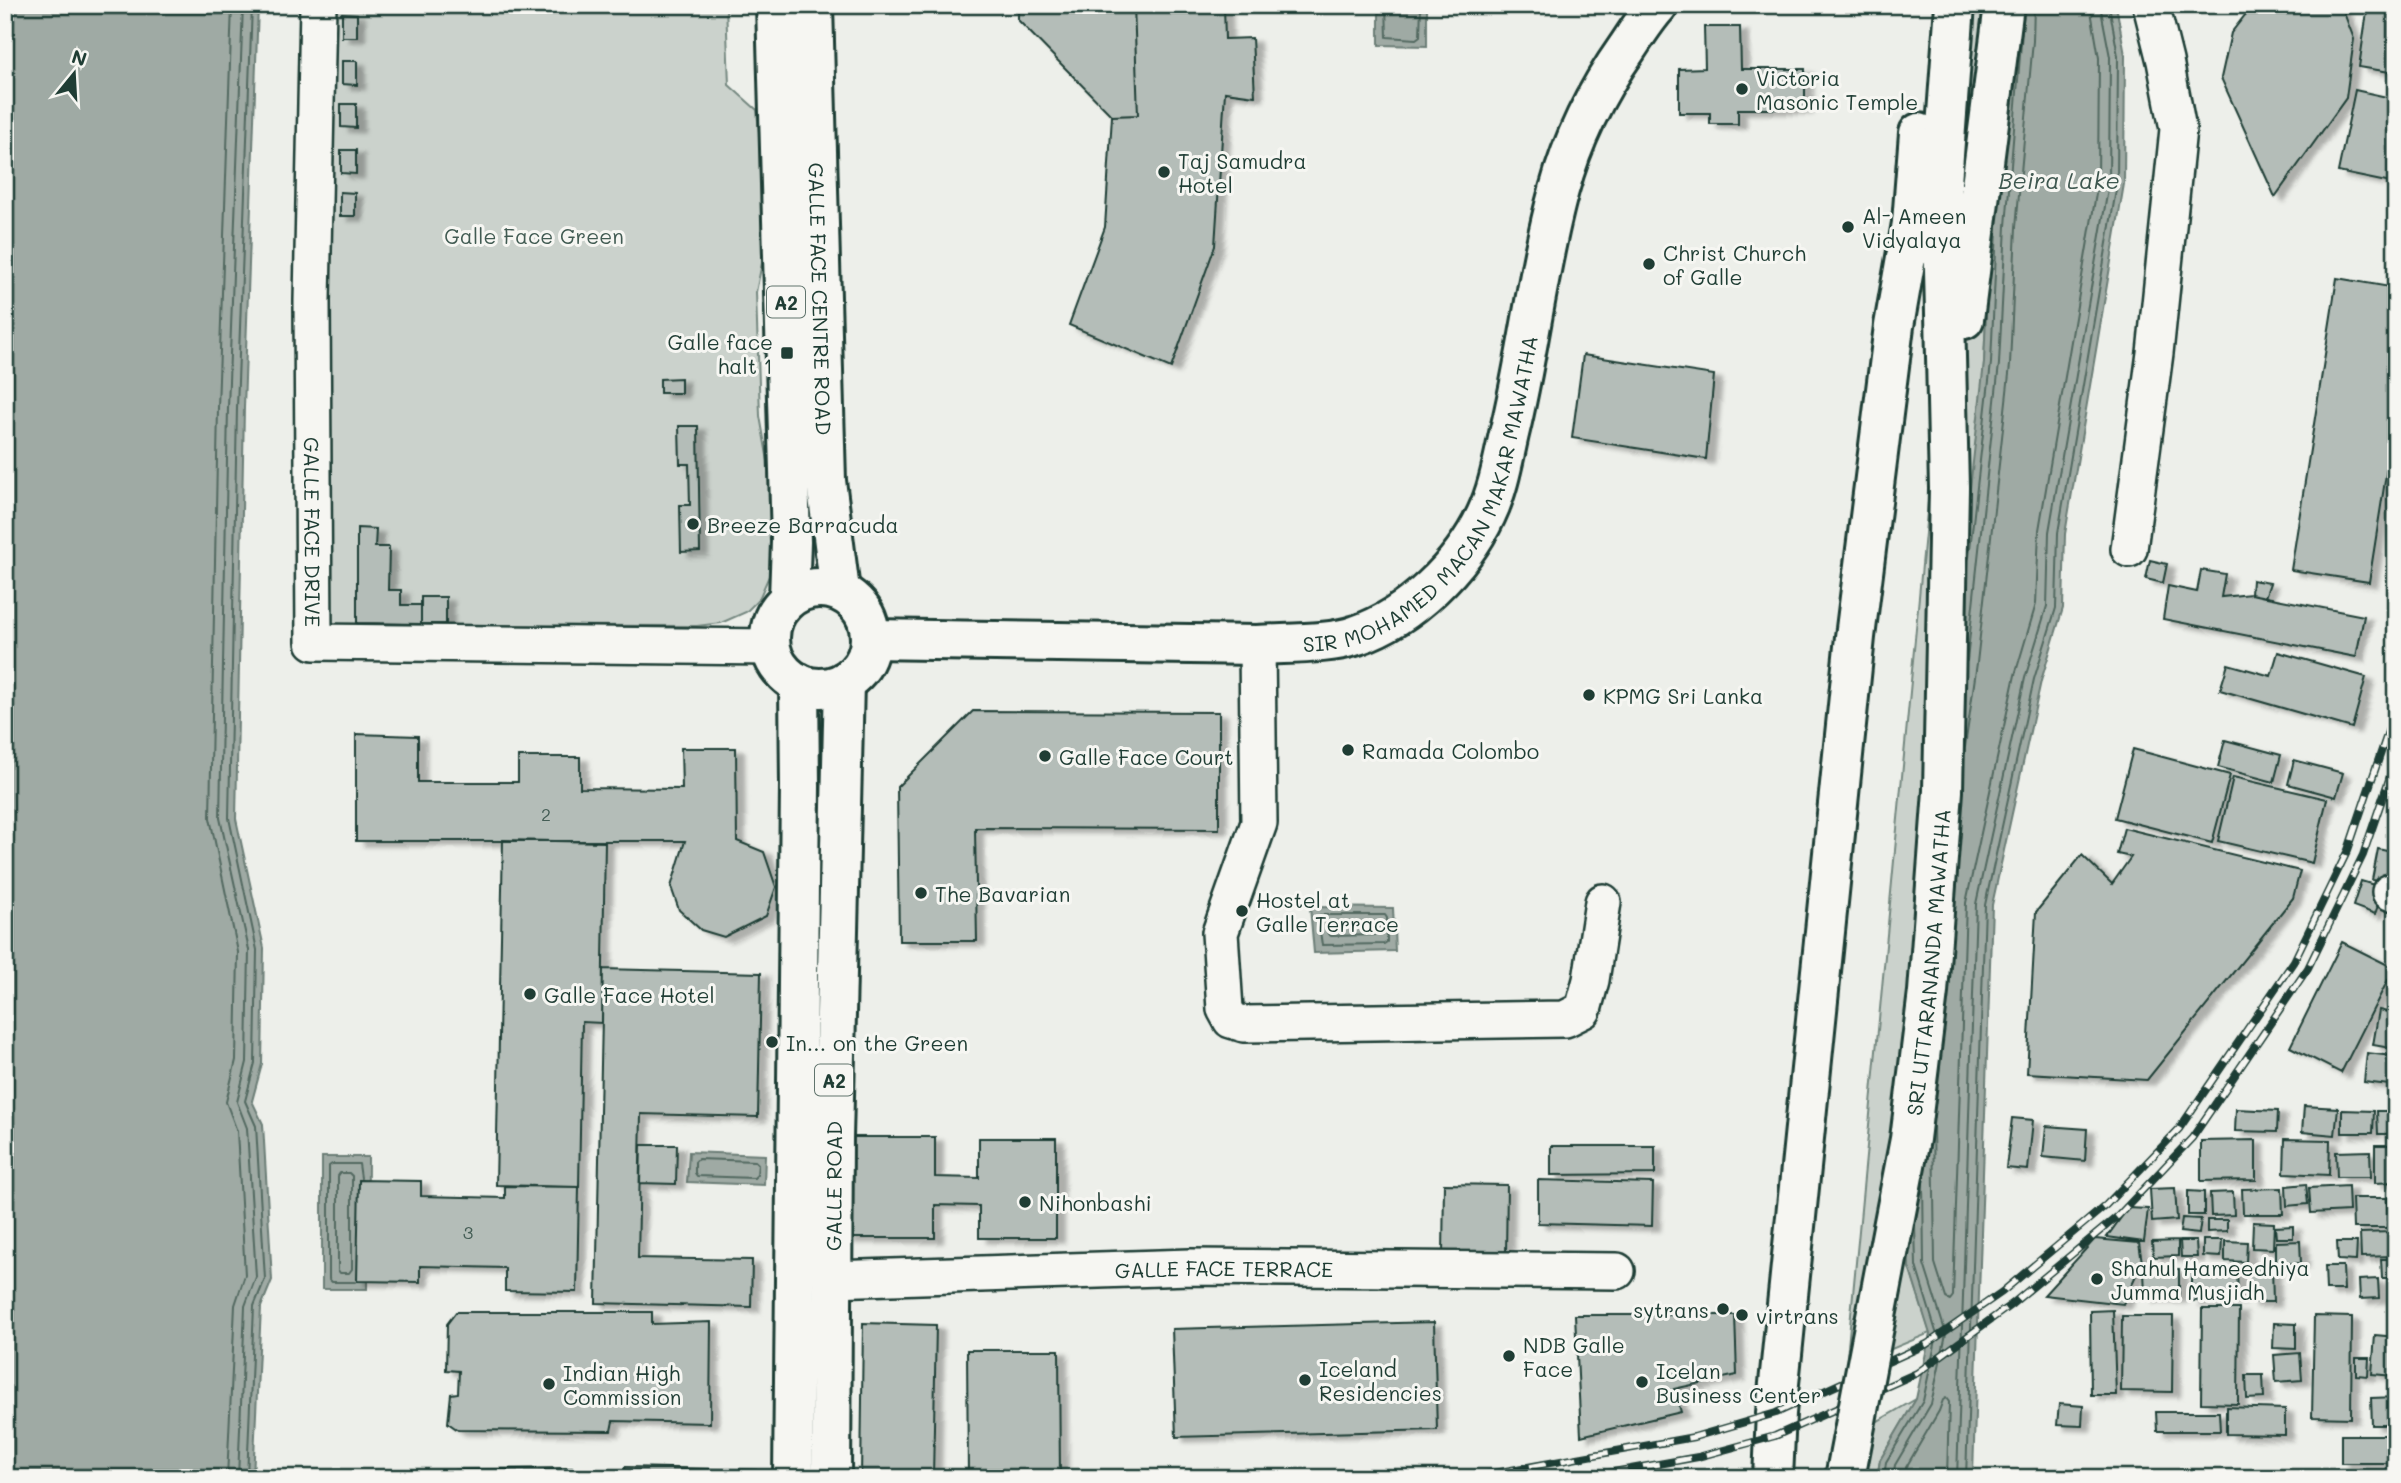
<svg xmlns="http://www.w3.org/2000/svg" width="2401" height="1483" viewBox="0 0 2401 1483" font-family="Mali,sans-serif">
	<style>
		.green { fill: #cbd2cc; stroke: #758880; stroke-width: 2 }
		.water { fill: #9faaa4; stroke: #6c7e77; stroke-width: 2 }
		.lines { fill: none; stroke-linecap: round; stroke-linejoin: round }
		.shore { stroke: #526961; stroke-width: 2 }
		.building { fill: #b4bdb8; stroke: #1f3d34; stroke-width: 2; filter: url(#shadow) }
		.minor-casing { stroke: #1f3d34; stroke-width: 40 }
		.major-casing { stroke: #1f3d34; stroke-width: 44 }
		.highway-casing { stroke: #1f3d34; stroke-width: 44 }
		.minor { stroke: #f6f6f2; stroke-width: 35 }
		.major { stroke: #f6f6f2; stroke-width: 38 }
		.highway { stroke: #f6f6f2; stroke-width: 38 }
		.rail-casing { stroke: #1f3d34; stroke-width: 8 }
		.rail { stroke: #f6f6f2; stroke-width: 5; stroke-dasharray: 16; stroke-linecap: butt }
		.major-bridge-casing { stroke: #1f3d34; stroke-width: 44; stroke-linecap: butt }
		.major-bridge { stroke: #f6f6f2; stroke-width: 38 }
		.poi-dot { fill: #1f3d34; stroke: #f6f6f2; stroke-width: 2.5 }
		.labels { text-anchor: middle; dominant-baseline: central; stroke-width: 6; stroke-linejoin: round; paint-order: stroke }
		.number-label { font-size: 18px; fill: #445d55 }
		.shield { fill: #f6f6f2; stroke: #60746d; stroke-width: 2 }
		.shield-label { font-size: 19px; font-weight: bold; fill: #1f3d34 }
		.poi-label { font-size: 21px; fill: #1f3d34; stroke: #f6f6f2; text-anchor: start }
		.park-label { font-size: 21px; fill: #415b52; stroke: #f6f6f2 }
		.street-label { font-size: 21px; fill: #1f3d34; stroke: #f6f6f2 }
		.water-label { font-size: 23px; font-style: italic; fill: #3f5850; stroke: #f6f6f2 }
	</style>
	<defs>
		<filter id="shadow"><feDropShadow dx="8" dy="4.5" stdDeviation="2" flood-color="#0004"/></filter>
	</defs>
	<rect width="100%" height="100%" fill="#edefea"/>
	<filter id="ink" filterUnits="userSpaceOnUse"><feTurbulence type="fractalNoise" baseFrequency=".0143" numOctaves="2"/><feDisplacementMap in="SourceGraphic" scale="14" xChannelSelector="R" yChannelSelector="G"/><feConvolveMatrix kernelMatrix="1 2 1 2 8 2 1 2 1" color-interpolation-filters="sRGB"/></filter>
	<g filter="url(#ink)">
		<path class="green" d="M307,5H726L729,85L757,110L768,234L756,292L760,416L768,461L773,551L769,576L759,599L746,612L721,623L697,626L297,625Z
			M1975,5H2008L1990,225L1984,363L1909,1267L1930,1333L1846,1368Z
			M1916,1399L1880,1460L1877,1478H1862L1873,1424Z"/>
		<path class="water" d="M5,5H258L244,408L236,819L264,948L262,1064L252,1101L263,1124L272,1280L261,1307L253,1478H5Z
			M1379,5H1427V46L1379,45Z
			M2008,5H2116L2125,55L2124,184L2065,534L2063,608L2041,681L1992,905L1973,1473L1972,1478H1877L1880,1460L1916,1399L1930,1334L1909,1267L1907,1116L1951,660L1984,363L1990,225Z
			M1310,907L1393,908L1395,951L1314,953Z
			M689,1152L765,1155L764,1185L687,1182Z
			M322,1157H368L367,1289H322Z"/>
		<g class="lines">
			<path class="shore" d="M1386,5L1387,37L1416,39L1420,36L1421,5
				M1969,558L1991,363L1997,228
				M1967,661L1999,364L2006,226L2023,19
				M1965,747L1977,663L2010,365L2016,227L2033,41L2034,5
				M1321,915H1385L1387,918V942L1384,944L1322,945L1318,918Z
				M1331,923L1376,924L1378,933L1375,935L1331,936L1328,934L1327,927Z
				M1933,1121L1935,1263L1946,1298L1950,1300L1953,1296L1966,903L2015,675L2036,604L2039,530L2098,182L2099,58L2090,5
				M698,1159L755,1161L758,1164L757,1175L754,1178L697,1176L695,1173V1162Z
				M340,1173H349L352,1176V1269L349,1273H340L338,1270V1176Z
				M355,1282H332L329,1279V1166L332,1164H359L361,1178
				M227,1478L235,1305L245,1275L237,1131L226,1102L236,1060L238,952L210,818L218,408L232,5
				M238,1478L245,1306L256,1277L247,1128L237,1102L247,1062L249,950L220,818L228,408L243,5
				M247,1478L254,1306L265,1279L256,1126L245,1101L255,1063L257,950L229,818L237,408L252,5
				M1884,1478L1886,1462L1923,1401L1937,1335L1916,1266L1915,1223
				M1893,1478L1895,1465L1931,1404L1946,1334L1924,1264L1923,1180
				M1903,1478L1905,1469L1939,1411L1943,1400L1946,1398L1949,1402L1947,1478
				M1957,1478L1976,904L2025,678L2047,606L2049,532L2109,183L2110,57L2100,5
				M1966,1478L1985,905L2034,679L2056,608L2058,533L2117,184L2118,56L2109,5"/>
		</g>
		<path class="building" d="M1018,5H1134L1138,115L1112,116L1018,20Z
			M1134,5H1224L1225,39L1252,38L1255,96L1225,92L1215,246L1171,368L1069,325L1105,227L1112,116L1138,115Z
			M2253,5H2341L2354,39L2346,98L2275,197L2221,78L2231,33Z
			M2368,5H2396V73L2359,67Z
			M342,13L357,14V37H342Z
			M1704,27H1740L1741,69H1805V109H1738V124H1710V113H1679V69L1705,68Z
			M342,61H357V85L342,84Z
			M2355,90L2396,99V184L2338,172Z
			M341,104H356V128L341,127Z
			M341,150H356V174L341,173Z
			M340,192L355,193V216H340Z
			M2337,278L2396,288V411L2369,582L2291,570Z
			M1583,355L1714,375L1706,459L1572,438Z
			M681,378V393H660V379Z
			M679,426H698L700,551L681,552L680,505H690L689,464H680Z
			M357,528L376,529L375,547H389L388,590H401V605H421V624L357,623Z
			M2150,560L2167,564L2163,583L2146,579Z
			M2201,570L2225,574L2221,597L2251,594L2364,616L2356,657L2163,619L2168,586L2197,592Z
			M2252,580L2270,583L2265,597L2251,594Z
			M421,597H446V624H421Z
			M2278,652L2366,677L2352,728L2220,690L2228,664L2271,676Z
			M973,711L1219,712V829L975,828L977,941H899L897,787Z
			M356,734L418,736V782H518V757H580V788L682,789L681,748H736L737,841L764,852L776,887L766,916L724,937L701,930L679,910L671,887L685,841H356Z
			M2225,740L2281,755L2274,782L2218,767Z
			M2133,749L2230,775L2212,843L2115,818Z
			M2294,760L2343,773L2336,797L2288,784Z
			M2233,777L2327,799L2312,863L2218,841Z
			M2396,822V844L2390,843Z
			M2124,828L2300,871L2293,898L2147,1080L2027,1073L2036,912L2082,855L2112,884L2131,857L2117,854Z
			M503,840L605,842L602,1023L582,1022L579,1187L496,1185Z
			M2378,849L2396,853L2392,884L2372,880Z
			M2361,881L2384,888L2375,914L2353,906Z
			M2342,942L2394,968L2341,1073L2290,1047Z
			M603,969L761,973L758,1117L641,1114L638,1258L752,1260L751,1307L596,1303Z
			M2379,1010L2396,1014V1049L2373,1045Z
			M2367,1053L2392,1056L2389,1085L2364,1082Z
			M2304,1106L2338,1108L2335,1135L2302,1132Z
			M2236,1109L2278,1111L2277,1132L2235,1131Z
			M2342,1110L2374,1111L2373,1133H2342Z
			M2377,1111H2396V1134H2378Z
			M2012,1118L2033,1120L2028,1170L2006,1168Z
			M2046,1126L2087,1129L2085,1161L2043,1157Z
			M847,1137H935V1177L979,1178V1138H1056V1238H979V1206L935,1205V1238H847Z
			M2285,1139L2330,1140L2329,1175L2284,1173Z
			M2256,1140V1180L2201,1181V1141Z
			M641,1145H677L676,1184L640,1183Z
			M2375,1145H2396V1182L2375,1183Z
			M1551,1146H1655V1174L1551,1175Z
			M2370,1151L2371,1177H2337L2336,1152Z
			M359,1180L421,1181V1196L505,1198V1186L579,1187L577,1292L505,1291V1268L420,1266V1282L357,1281Z
			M1538,1180L1653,1183L1652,1226L1538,1223Z
			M1444,1184L1507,1185L1506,1255L1443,1254Z
			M2306,1184L2308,1204L2287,1206L2286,1186Z
			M2348,1186L2349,1211L2311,1213L2309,1188Z
			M2175,1188L2177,1220L2152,1222L2150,1189Z
			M2282,1188L2283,1214H2243L2242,1189Z
			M2188,1191L2204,1192V1215H2188Z
			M2233,1192L2234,1215L2211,1216L2210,1193Z
			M2352,1198H2387L2388,1228H2353Z
			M2393,1200H2396V1228H2392Z
			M2128,1208L2148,1209L2144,1242L2107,1237Z
			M2182,1218L2201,1219L2199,1234L2180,1232Z
			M2207,1220H2227V1231L2207,1232Z
			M2253,1222L2274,1223L2273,1249L2252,1248Z
			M2293,1226V1238H2276L2275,1227Z
			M2392,1232L2393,1256L2361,1257L2360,1233Z
			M2095,1239L2139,1243L2142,1262L2123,1304L2044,1295Z
			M2203,1240H2222L2221,1257L2203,1256Z
			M2178,1241V1256L2153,1257L2152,1242Z
			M2180,1241H2196L2197,1257H2181Z
			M2225,1241L2247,1242L2246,1262L2225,1261Z
			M2300,1241L2301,1263L2276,1264V1242Z
			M2337,1242H2357L2356,1261L2338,1260Z
			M2381,1259H2396V1278H2382Z
			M2249,1266H2272L2273,1302H2249Z
			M2325,1266H2343L2344,1290H2326Z
			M2144,1269H2179V1298H2145Z
			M2237,1269L2238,1299L2192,1301V1270Z
			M2378,1279L2379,1298L2360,1299L2359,1280Z
			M2202,1309H2239L2238,1404L2201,1403Z
			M2113,1310L2116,1395H2091L2090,1311Z
			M456,1312H652V1324L711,1322L710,1423L613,1421L611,1431L458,1430L448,1423L451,1394L458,1393L459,1371L446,1370L447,1324Z
			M1575,1315H1735L1737,1375L1674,1389L1681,1412L1581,1436Z
			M2122,1316H2173L2172,1392L2121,1391Z
			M2314,1316L2352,1317L2351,1418L2312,1417Z
			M1434,1322L1437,1430L1176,1437L1172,1329Z
			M863,1323L936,1325L933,1478H861Z
			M2274,1323L2296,1324V1349L2273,1348Z
			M2375,1335L2396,1337L2394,1376L2372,1374Z
			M967,1350H1059L1060,1478H968Z
			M2300,1353L2302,1380L2276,1382L2274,1355Z
			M2356,1358H2369L2368,1376L2356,1375Z
			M2246,1375H2263L2264,1398L2247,1399Z
			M2396,1397V1425H2372L2371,1398Z
			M2059,1404L2083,1406L2082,1426L2057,1425Z
			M2226,1407L2285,1409V1435L2226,1434Z
			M2156,1412H2219L2220,1431H2157Z
			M2341,1435H2396V1463H2341Z
			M625,1467L756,1470V1478H625Z
			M575,1468V1478H456L455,1470Z
			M2344,1470L2396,1471V1478H2344Z"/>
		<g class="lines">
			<defs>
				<g id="minor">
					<path id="s1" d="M318,5L312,301L314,642L771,647"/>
					<path d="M2129,549L2155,353L2178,129L2165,61L2151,5"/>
					<path d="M1257,645L1259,823L1220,933L1225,1009L1231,1020L1244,1024L1565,1019L1583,1010L1591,980L1603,902"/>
					<path d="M2390,892H2396"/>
					<path id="s2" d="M832,1279L1190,1267L1617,1271"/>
				</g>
				<g id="major">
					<path d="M1913,248L1912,223L1919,133"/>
					<path d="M1964,319L2004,5"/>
					<path d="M1949,488L1942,182L1955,5"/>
					<path id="s3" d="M871,639L1257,645C1286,643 1330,645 1357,635C1410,617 1462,566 1486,515C1498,490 1503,461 1509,434C1529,353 1537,270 1559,190C1573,138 1596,92 1627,48C1637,33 1646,18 1658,5"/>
					<path d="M1773,1478L1776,1413L1855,637L1894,326L1912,223"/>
				</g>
				<g id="highway">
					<path d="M776,5L791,542L789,598"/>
					<path id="s4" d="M813,5L826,481L840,591"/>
					<circle cx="820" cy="638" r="50"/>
					<path d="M793,1478L800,786L799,683"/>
					<path id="s5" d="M831,1478L833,1138L844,682"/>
				</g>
			</defs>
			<use href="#minor" class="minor-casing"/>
			<use href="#major" class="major-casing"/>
			<use href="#highway" class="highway-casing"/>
			<use href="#minor" class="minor"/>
			<use href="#major" class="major"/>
			<use href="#highway" class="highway"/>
			<defs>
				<path id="rail" d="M1467,1478L1694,1437L1776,1413L1927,1344L2002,1292L2106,1205L2179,1129L2294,961L2348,850L2396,708
					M1580,1478L1698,1457L1775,1436L1917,1373L2012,1304L2118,1216L2192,1138L2308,968L2363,855L2396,759"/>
			</defs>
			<use href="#rail" class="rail-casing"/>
			<use href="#rail" class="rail"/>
			<defs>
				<g id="major-bridge">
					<path id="s6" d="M1845,1478L1910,1139L1928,992L1943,791L1949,488"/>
				</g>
			</defs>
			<use href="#major-bridge" class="major-bridge-casing"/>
			<use href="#major-bridge" class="major-bridge"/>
		</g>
	</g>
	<g class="poi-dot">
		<circle cx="1742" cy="89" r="7"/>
		<circle cx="1164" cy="172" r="7"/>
		<circle cx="1848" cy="227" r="7"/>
		<circle cx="1649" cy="264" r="7"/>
		<rect x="780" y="346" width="14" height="14" rx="3.5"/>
		<circle cx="693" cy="524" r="7"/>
		<circle cx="1589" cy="695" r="7"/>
		<circle cx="1348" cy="750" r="7"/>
		<circle cx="1045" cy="756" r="7"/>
		<circle cx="921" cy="893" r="7"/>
		<circle cx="1242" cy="911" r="7"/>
		<circle cx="530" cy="994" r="7"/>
		<circle cx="772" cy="1042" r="7"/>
		<circle cx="1025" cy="1202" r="7"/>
		<circle cx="2097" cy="1279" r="7"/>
		<circle cx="1723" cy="1309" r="7"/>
		<circle cx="1742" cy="1315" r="7"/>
		<circle cx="1509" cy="1356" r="7"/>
		<circle cx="1305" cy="1380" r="7"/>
		<circle cx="1642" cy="1382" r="7"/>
		<circle cx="549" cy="1384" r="7"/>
	</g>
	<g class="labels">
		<g class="number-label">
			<text x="546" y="814">2</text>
			<text x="468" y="1232">3</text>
		</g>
		<g class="shield">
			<rect x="767" y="286.5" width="38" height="31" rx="5"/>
			<rect x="815" y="1064.5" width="38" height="31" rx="5"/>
		</g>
		<g class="shield-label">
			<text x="786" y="302">A2</text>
			<text x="834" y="1080">A2</text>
		</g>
		<g class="poi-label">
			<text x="1756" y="77">Victoria<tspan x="1756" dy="24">Masonic Temple</tspan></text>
			<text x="1178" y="160">Taj Samudra<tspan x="1178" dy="24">Hotel</tspan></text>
			<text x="1862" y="215">Al- Ameen<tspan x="1862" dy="24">Vidyalaya</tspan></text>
			<text x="1663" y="252">Christ Church<tspan x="1663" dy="24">of Galle</tspan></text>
			<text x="773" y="341" text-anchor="end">Galle face<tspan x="773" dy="24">halt 1</tspan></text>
			<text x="707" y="524">Breeze Barracuda</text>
			<text x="1603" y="695">KPMG Sri Lanka</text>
			<text x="1362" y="750">Ramada Colombo</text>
			<text x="1059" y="756">Galle Face Court</text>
			<text x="935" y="893">The Bavarian</text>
			<text x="1256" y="899">Hostel at<tspan x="1256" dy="24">Galle Terrace</tspan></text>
			<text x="544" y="994">Galle Face Hotel</text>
			<text x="786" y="1042">In… on the Green</text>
			<text x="1039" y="1202">Nihonbashi</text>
			<text x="2111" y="1267">Shahul Hameedhiya<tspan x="2111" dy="24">Jumma Musjidh</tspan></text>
			<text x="1709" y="1309" text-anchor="end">sytrans</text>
			<text x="1756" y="1315">virtrans</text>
			<text x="1523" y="1344">NDB Galle<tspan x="1523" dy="24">Face</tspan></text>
			<text x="1319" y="1368">Iceland<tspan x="1319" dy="24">Residencies</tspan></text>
			<text x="1656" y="1370">Icelan<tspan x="1656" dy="24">Business Center</tspan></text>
			<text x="563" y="1372">Indian High<tspan x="563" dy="24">Commission</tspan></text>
		</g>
		<g class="park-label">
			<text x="534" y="235">Galle Face Green</text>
		</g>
		<g class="street-label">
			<text stroke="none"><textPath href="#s4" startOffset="294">GALLE FACE CENTRE ROAD</textPath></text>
			<text stroke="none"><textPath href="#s3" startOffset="642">SIR MOHAMED MACAN MAKAR MAWATHA</textPath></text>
			<text stroke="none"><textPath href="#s1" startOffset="527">GALLE FACE DRIVE</textPath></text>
			<text stroke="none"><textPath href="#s6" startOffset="523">SRI UTTARANANDA MAWATHA</textPath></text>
			<text stroke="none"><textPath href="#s5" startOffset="292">GALLE ROAD</textPath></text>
			<text stroke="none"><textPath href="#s2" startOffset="392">GALLE FACE TERRACE</textPath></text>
		</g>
		<g class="water-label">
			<text x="2059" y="180">Beira Lake</text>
		</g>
	</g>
	<rect width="2401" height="1483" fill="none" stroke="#f6f6f2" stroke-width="28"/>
	<rect x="14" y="14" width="2373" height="1455" fill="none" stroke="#1f3d34" stroke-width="2.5" filter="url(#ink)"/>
	<g transform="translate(74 74) rotate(18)" stroke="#f6f6f2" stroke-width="5" paint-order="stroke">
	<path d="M0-5L12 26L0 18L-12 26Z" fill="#1f3d34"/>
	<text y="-10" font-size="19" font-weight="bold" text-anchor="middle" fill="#1f3d34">N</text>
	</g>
</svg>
